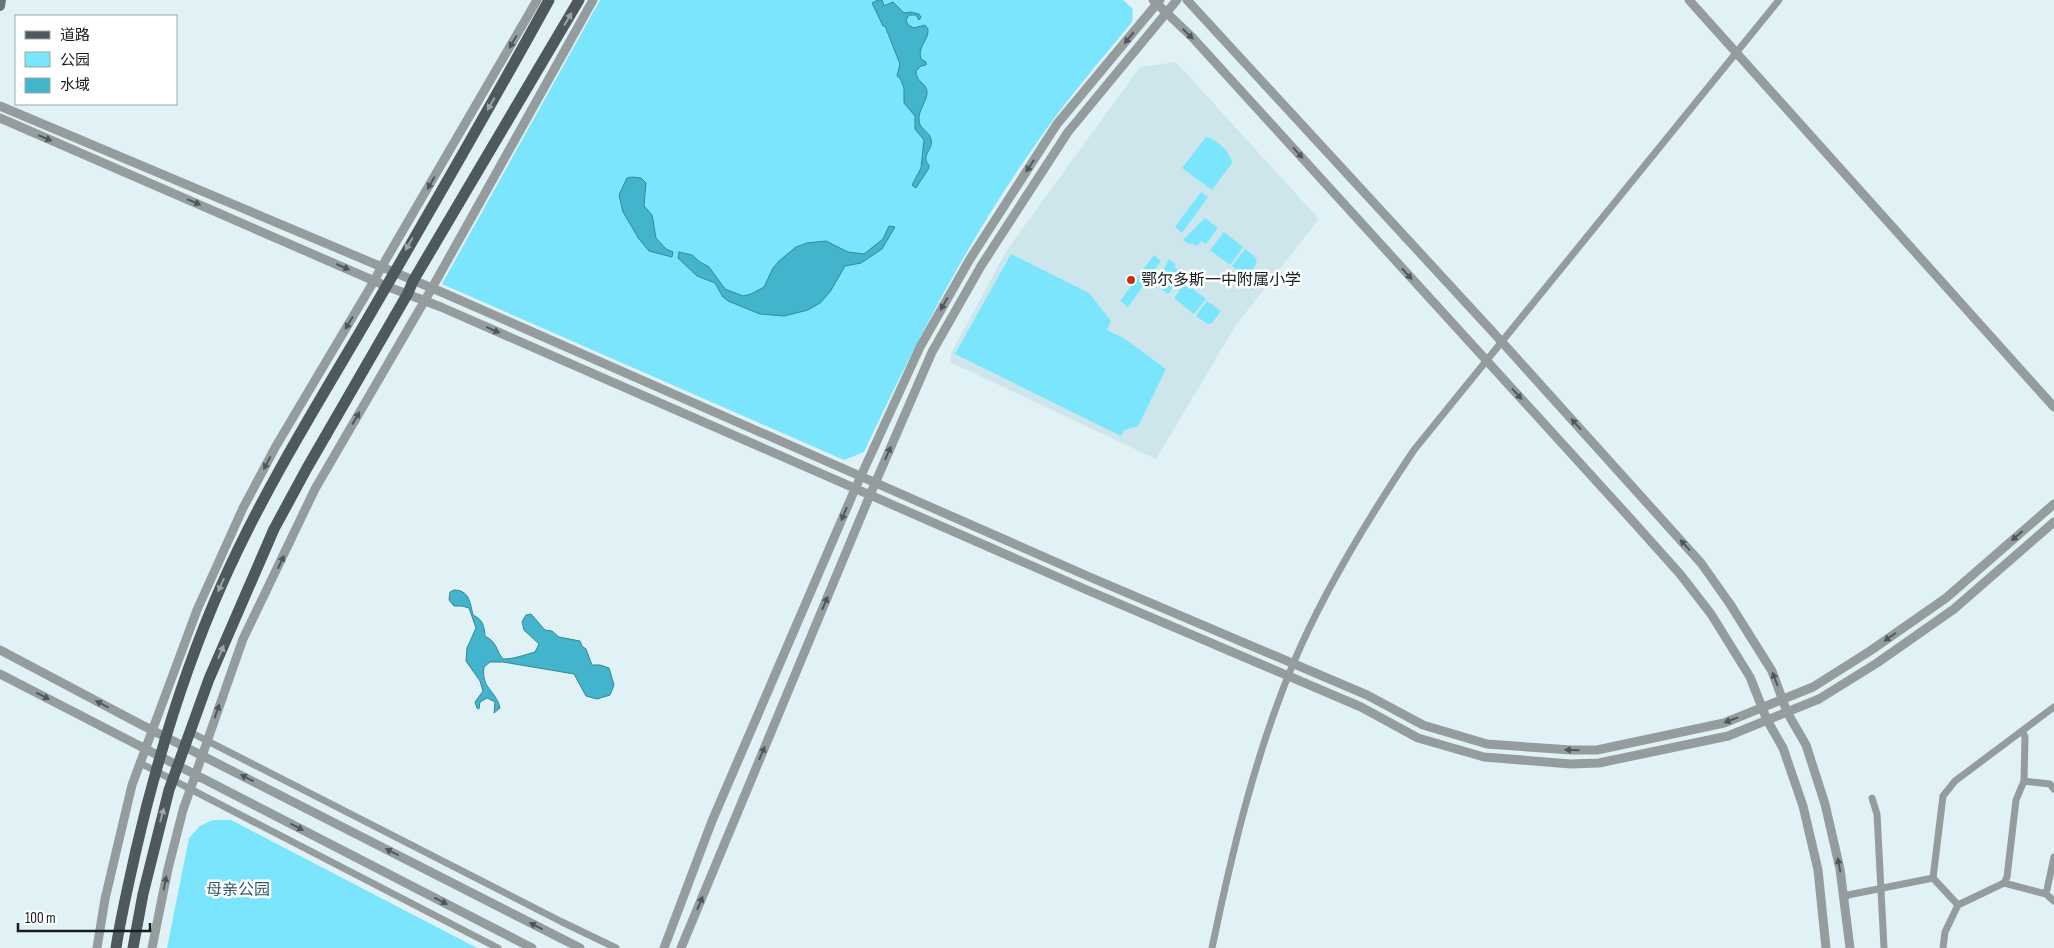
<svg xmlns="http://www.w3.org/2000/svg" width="2054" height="948" font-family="'Sofia Sans Condensed','Noto Sans SC',sans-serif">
<rect width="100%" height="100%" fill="#e1f2f6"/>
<!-- built -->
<path fill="#cce6ec" d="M1176,62l143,157 -83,106 -80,134 -206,-97 2,-11 55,-101 133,-183z"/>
<!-- green -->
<path fill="#7ae5fc" d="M600,0h523l10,9 -1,13c-31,38 -64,76 -92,116 -71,100 -124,203 -176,314l-20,8 -402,-176z
M1206,137c10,2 25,15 26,26l-20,27 -30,-22z
M1201,192l7,5 -26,36 -7,-6z
M1205,218l13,10 -12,16 -5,-3 -4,5 -5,-3 -2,2 -7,-5z
M1224,232l19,15 -13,18 -20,-15z
M1245,249c17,12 13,13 2,28l-15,-11z
M1011,254l78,39 22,28 -4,9 18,9 41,30 -28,57 -14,4 -3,6 -166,-82z
M1154,255l7,6 -33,46 -8,-6z
M1169,259l7,5 -2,3 5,4 -3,5 4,3 -12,15 -12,-10z
M1185,283l21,16 -12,15 -20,-16z
M1207,301l14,10 -10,13h-3l-12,-8z
M213,820h18l246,128h-310l22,-110 11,-12z"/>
<!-- water -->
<path fill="#42b4cb" stroke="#358797" d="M878,0h4l2,6 9,-4 11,11 7,-1 8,2 2,3 -2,3 -3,-5h-7l-3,5 2,5 6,3 11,-3 3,4c1,12 -11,17 -7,30l5,3v3l-5,1 -5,5c0,11 10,12 11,20 1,9 -9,19 -8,29 0,9 10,11 12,19 2,8 -4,12 -5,18 -1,5 3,6 3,11l-13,20 -4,-3 9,-17 3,-28 -9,-11v-13l-11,-13v-15l-4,-10 -3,-2 3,-12 -15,-38h-2l-11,-23z
M632,177l9,1 5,5 -2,23 8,9 4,23 10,11 7,3 -1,5 -23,-6 -10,-12 -16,-27 -4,-17 8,-17z
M889,226l6,1 -13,22 -21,14 -16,3 -15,26 -10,11 -12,7 -24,6 -24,-2 -32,-13 -5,-4 -8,-14 -18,-7 -19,-18 1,-6 13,3 8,7 9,5 16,22 18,7 8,-2 13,-7 9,-19 6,-7 17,-14 11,-4 19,-2 22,11 16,2 19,-15z
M454,590c15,0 16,12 19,25 10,5 11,10 12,21 13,7 10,13 18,23 11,0 21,-4 32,-7l4,-8 -15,-14 -2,-8 4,-7 5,-1 14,16 7,1 7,6 21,4 2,5 4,3 6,16h8l9,3 5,17 -4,10 -13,4 -11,-3 -12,-22 -71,-12h-13l-6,5c-3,22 12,23 16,41l-6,5 1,-11 -8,-4 -7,4 -1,7 -2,-1 -2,-6 8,-11 -3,-10 -14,-20 1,-13 9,-20 -7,-20 -7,-2h-8l-5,-6 1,-8z"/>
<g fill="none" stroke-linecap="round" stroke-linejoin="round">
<!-- minor -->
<path stroke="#959c9e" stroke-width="7" d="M190,732l372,190 54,26
M140,763l358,185
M2024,781l26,3 4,5
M1872,798l5,16 7,134
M2004,883l42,11 8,7
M2046,894l8,-37
M1844,899l4,-4 85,-17
M1958,905l-25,-27 10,-82 12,-15 99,-74
M1212,948c20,-96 43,-193 81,-284 31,-74 76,-147 121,-214l365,-450
M1943,948l2,-16 13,-27 46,-22 3,-6 9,-77 8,-19 1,-44 -2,-5"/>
<!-- tertiary -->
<path stroke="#959c9e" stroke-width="9" d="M1153,0l39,37 437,480 51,57 31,40 39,63 17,43 16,28 20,58 15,64 8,78
M1187,0l315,342 199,221 29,41 42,67 15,41 19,33 19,59 15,65 10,79
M1689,0l365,407
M0,106l446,188 646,284 275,117 56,30 64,19 84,6h26l127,-27 89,-36 57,-36 76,-53 108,-94
M0,118l386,168 55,21 646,283 274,117 57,31 66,19 87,7 28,-1 129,-27 91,-37 58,-36 77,-54 100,-87
M0,650l138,73 442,225
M0,674l532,274
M97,948l8,-49 27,-114 65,-175 46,-102 33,-62 98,-165 7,-13 156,-268
M152,948l16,-79 15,-59 60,-171 72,-150 117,-201 161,-288
M664,948l48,-127 143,-332 65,-142 50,-88 87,-135 103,-124
M681,948l189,-453 62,-143 49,-86 87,-134 109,-132"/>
<!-- secondary -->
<path stroke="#6b7577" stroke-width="10" d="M0,6l1,-6"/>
<!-- primary -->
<path stroke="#4d595c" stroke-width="11" d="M116,948c5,-33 13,-66 20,-98 21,-91 48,-180 86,-266 39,-88 90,-171 139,-254 64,-110 127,-219 188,-330
M133,948l10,-54 26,-104 40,-111 65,-150 33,-61 101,-175 5,-12 166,-281"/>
</g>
<!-- one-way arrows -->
<defs><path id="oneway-solid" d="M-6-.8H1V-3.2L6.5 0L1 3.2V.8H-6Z" transform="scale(1.25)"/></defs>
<g fill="#9da4a5">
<use href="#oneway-solid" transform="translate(568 19) rotate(-59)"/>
<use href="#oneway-solid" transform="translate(491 104) rotate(120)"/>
<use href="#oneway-solid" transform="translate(409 244) rotate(120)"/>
<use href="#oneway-solid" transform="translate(221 585) rotate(114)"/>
<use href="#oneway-solid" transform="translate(221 652) rotate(-67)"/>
<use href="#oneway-solid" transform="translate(162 815) rotate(-75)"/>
</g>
<g fill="#505758">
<use href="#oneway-solid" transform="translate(1188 34) rotate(44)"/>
<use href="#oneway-solid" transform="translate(1129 38) rotate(130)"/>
<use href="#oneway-solid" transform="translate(513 42) rotate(120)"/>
<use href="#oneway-solid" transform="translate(45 138) rotate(23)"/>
<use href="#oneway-solid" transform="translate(1298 153) rotate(48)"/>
<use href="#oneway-solid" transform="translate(1030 166) rotate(123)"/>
<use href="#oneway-solid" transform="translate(431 183) rotate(120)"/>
<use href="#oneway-solid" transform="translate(194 202) rotate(23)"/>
<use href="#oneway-solid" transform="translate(343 267) rotate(24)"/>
<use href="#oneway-solid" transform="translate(1407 274) rotate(48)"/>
<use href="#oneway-solid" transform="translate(944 304) rotate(120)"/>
<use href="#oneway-solid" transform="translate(349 323) rotate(121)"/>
<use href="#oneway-solid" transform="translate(493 330) rotate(24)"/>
<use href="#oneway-solid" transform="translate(1517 394) rotate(48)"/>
<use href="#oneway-solid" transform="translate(356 418) rotate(-60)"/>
<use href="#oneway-solid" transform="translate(1576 424) rotate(-132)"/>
<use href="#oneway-solid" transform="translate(888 453) rotate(-66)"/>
<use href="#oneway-solid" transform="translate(267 463) rotate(118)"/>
<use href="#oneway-solid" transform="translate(844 514) rotate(113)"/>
<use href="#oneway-solid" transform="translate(2017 536) rotate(139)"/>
<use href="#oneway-solid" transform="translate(1685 545) rotate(-132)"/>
<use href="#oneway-solid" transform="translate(281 562) rotate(-65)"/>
<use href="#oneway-solid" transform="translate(825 603) rotate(-67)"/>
<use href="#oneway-solid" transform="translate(1890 637) rotate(145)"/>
<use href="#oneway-solid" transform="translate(1775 679) rotate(-111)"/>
<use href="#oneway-solid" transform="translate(43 696) rotate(27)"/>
<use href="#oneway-solid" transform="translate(102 704) rotate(-152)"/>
<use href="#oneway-solid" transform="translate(217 711) rotate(-70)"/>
<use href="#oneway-solid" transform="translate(1731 720) rotate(159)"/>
<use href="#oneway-solid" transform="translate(1572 750) rotate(-179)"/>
<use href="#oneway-solid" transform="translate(762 753) rotate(-67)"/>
<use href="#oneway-solid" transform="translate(247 778) rotate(-153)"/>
<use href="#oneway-solid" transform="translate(297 827) rotate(27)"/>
<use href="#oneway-solid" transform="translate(392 852) rotate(-153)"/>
<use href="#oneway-solid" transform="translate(1839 865) rotate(-101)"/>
<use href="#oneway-solid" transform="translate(165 883) rotate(-79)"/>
<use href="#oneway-solid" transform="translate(441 901) rotate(27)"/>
<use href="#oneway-solid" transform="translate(700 903) rotate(-67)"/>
<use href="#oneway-solid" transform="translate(536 926) rotate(-153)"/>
</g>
<!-- markers -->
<circle fill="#be3313" stroke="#fff" stroke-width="2" cx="1131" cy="280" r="5"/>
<g text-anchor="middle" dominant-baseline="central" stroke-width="5" stroke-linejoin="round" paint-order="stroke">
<!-- poi labels -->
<g font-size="16" fill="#181e1f" stroke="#fff" text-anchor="start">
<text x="1141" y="280">鄂尔多斯一中附属小学</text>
</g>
<!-- park labels -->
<g font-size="16" fill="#2e5d67" stroke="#fff">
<text x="238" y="890">母亲公园</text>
</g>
</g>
<!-- legend -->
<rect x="15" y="15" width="162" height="90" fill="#ffffff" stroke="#a3a5a5"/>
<rect x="25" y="31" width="25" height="8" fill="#4d595c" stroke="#a3a5a5"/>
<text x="60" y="40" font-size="15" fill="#181e1f">道路</text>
<rect x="25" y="52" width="25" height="15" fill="#7ae5fc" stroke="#a3a5a5"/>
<text x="60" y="65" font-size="15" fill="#181e1f">公园</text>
<rect x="25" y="78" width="25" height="15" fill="#42b4cb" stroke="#a3a5a5"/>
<text x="60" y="90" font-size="15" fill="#181e1f">水域</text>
<!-- scale -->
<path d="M18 923v8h132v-8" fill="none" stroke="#181e1f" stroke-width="2.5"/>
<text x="25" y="923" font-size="15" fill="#181e1f" stroke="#ffffff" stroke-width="4" paint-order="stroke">100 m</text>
</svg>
